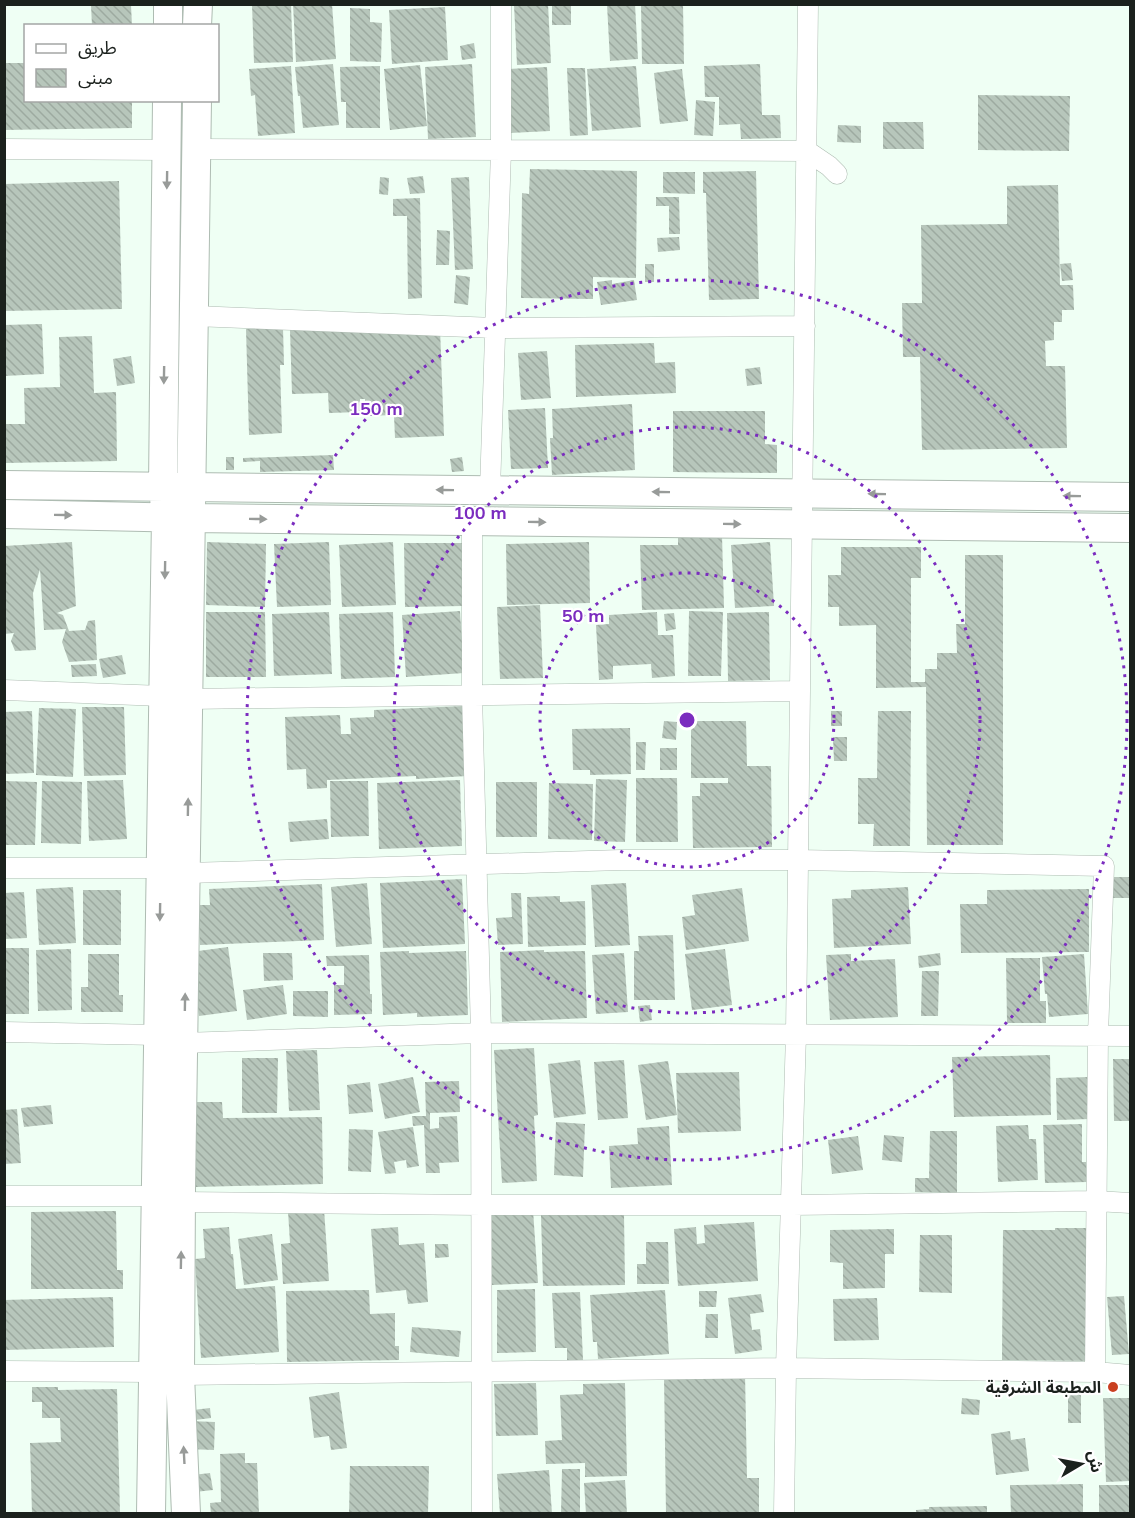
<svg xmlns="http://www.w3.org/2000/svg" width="1135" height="1518" font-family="Mulish,'Noto Sans Arabic',sans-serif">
<defs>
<pattern id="building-back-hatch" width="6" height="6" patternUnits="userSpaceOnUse" patternTransform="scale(1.5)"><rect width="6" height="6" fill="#b7c6bb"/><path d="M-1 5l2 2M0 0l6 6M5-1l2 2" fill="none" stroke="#9daaa0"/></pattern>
</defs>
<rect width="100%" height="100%" fill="#effff4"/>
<!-- building -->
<path fill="url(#building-back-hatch)" d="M252,4h39l2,58 -39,1z
M293,4h39l4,55 -40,3z
M548,4l3,59 -34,2 -3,-60z
M552,4h19v21h-19z
M607,4h28l3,55 -28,2z
M641,4h42l1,60h-42z
M91,5h40l1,21h-40z
M445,7l3,53 -56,4 -3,-54z
M350,8l20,1v13l12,1 -1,39 -31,-1z
M474,43l2,15 -14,2 -2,-14z
M4,63h22v37h106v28l-128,2z
M333,64l6,61 -36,3 -3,-32h-2l-3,-29z
M472,64l4,73 -48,2 -3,-72z
M760,64l2,51h18l1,23 -40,1 -1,-15 -21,1v-28h-14l-1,-31z
M420,65l7,61 -37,4 -6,-61z
M291,66l4,67 -37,3 -3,-41 -4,1 -2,-27z
M380,66v62h-34v-26h-5l-1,-35z
M636,66l5,61 -49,4 -5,-62z
M547,67l3,64 -40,2 -3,-64z
M567,68h18l3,67 -18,1z
M682,69l6,52 -28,3 -6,-51z
M978,95l92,1 -1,55 -91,-1z
M696,100l19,2 -2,34 -19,-1z
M883,122h40l1,27h-41z
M838,125l23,1v17l-24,-1z
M530,169l107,2 -1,107 -43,-1v22l-72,-1 1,-105 7,1z
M756,171l3,128 -50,1 -3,-107h-3v-21z
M663,172h32v22l-32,-1z
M423,176l2,17 -15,1 -3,-16z
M380,177l9,1 -1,17 -9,-1z
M469,177l4,92 -18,1 -4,-92z
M119,181l3,128 -118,2v-127z
M1058,185l2,100h13l1,25h-12v12h-8v18l-9,1 1,25h19l2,82 -145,2 -2,-93h-17l-1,-54h20l-1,-78 86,-1v-38z
M656,197h23l1,37h-11v-28h-13z
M420,198l2,100 -14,1 -1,-83h-14v-17z
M437,230l13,1 -1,34h-13z
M679,237l1,13 -22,2 -1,-14z
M1071,263l2,17 -11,1 -2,-17z
M645,264h9v18h-9z
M456,275l14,2 -2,28 -14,-2z
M612,280v4l22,-4 3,20 -36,5 -4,-23z
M42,324l2,50 -40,2v-51z
M383,327l57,1 4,108 -49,2 -1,-23 -28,1 -1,-17h-5v13l-31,1 -1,-20 -36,1 -2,-64z
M283,328l1,37h-4l2,68 -33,2 -3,-106z
M92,336l2,57 22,-1 1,69 -112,2v-39h20l-1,-36 36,-1 -1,-50z
M654,343l1,20 20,-1 1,31 -100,4 -1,-52z
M547,351l4,47 -30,2 -3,-47z
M131,356l4,27 -18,3 -4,-27z
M760,367l2,17 -15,2 -2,-17z
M632,404l3,66 -83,5 -2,-37h3l-1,-29z
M545,408l3,60 -37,1 -3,-59z
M673,411h92v33l12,1v28l-104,-1z
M333,455l1,15 -74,2v-11l-17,1v-4z
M226,457h8v13h-8z
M462,457l2,14 -12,1 -2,-13z
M722,535l2,73 -82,2 -2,-65h38v-9z
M72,542l4,64 -19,7 6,2 6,16 16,-1 3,-9 7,-1 2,40 -28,2 -7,-20 4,-13 -22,1 -4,-61 -7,24 3,57 -21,1 -4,-10 3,-8 -10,1v-88z
M207,542l59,2 -1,63 -59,-2z
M329,542l2,63 -54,2 -3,-63z
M393,542l3,63 -54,2 -3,-62z
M589,542l1,61 -83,2 -1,-61z
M770,542l4,64 -39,2 -4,-63z
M404,543h58l1,63 -58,1z
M841,547h80v31h-10v104h14v-13h12v-16h20l-1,-29h9v-69h38v290h-76l-1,-158 -50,1v-63l-37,1v-19h-11v-32h13z
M540,605l3,73 -43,1 -3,-72z
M460,611l4,62 -58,4 -4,-62z
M689,611l34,1 -2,64h-33z
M206,612h59l1,65h-60z
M329,612l3,62 -58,2 -2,-62z
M393,612l2,65 -54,2 -2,-65z
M657,612l1,23h15l2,41 -23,2 -1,-14 -38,2v13l-14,1 -3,-55 13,-1v-9z
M769,612l1,68 -42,1 -1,-68z
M674,613l2,16 -10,2 -2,-17z
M122,655l4,19 -23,4 -4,-19z
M96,664l1,12 -25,1 -1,-12z
M463,706l4,70 -51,3v-3l-89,4v8l-20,1 -1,-20 -19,1 -2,-53 55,-2 1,19h10l-1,-16 24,-1v-7z
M82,707h42l2,68 -42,1z
M39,708l37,1 -3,68 -37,-2z
M32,711l2,62 -30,1v-62z
M831,711h11v15h-11z
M878,711h33l-1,135h-37l1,-22h-16v-46h19z
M664,721l13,1 -1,18 -14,-2z
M691,721h55l1,45h24l1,81 -79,1 -1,-52h8v-13h28v-5h-37z
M630,728l1,46 -41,1v-5h-17l-1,-41z
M833,737h14v24h-13z
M636,742h10l-1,28h-9z
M660,748h17v22h-17z
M636,778h41l1,64h-42z
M596,779l31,1 -2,62 -31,-1z
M123,780l4,59 -38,2 -2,-60z
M460,780l2,66 -83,3 -2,-66z
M4,781l33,1 -2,63h-31z
M42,781l40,1 -1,62 -40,-1z
M330,781h38l1,55 -38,1z
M496,782h41v55h-41z
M549,783l44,1 -1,56 -44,-1z
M327,819l2,20 -39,3 -2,-20z
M1110,877h20v21h-19z
M462,879l3,65 -82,4 -3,-65z
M367,883l5,61 -36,3 -5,-60z
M626,883l4,62 -35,2 -4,-62z
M322,884l2,56 -124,5 -2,-40h12l-1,-16z
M73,887l3,56 -37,2 -3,-56z
M908,887l3,57 -77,4 -2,-49 19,-1v-8z
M742,888l7,53 -63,9 -4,-33 13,-2 -3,-20z
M1089,889v63l-128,1 -1,-49h27v-14z
M83,890h38v55h-38z
M24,892l3,46 -23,1v-46z
M511,893h10l2,51 -25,1 -2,-27 16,-1z
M560,896v6l25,-1 1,44 -58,2 -1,-50z
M673,935l2,65h-41v-49h5l-1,-15z
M228,947l9,64 -38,5 -8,-64z
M4,948h25v66h-25z
M71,949l1,61 -34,1 -2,-61z
M725,949l7,56 -40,5 -7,-56z
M544,950v2l41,-1 2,67 -85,4 -2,-70z
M409,951v2l57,-2 2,64 -51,2v-4l-34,2 -3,-63z
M263,953h29l1,27 -29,1z
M624,953l4,59 -32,2 -4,-59z
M940,953l1,12 -22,3 -1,-12z
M88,954h31v41h4v17h-42v-25h7z
M851,954v7l44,-2 3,58 -68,3 -4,-65z
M1084,954l4,60 -39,3 -2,-23h-2l-3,-37z
M369,955l1,39h2v20l-38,1v-30h10v-19h-17l-1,-10z
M1006,958h34v43h6v22h-39z
M922,971h17l-1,45h-17z
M283,985l4,29 -40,6 -4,-30z
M293,991h35v26l-35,-1z
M650,1005l2,15 -12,2 -2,-16z
M534,1048l4,67 -4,1 3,65 -35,2 -8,-133z
M317,1050l3,60 -31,1 -3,-60z
M1050,1055l1,60 -97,2 -2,-60z
M242,1058h36l-1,55h-35z
M1113,1059h17v62h-16z
M580,1060l6,54 -32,4 -6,-54z
M624,1060l4,58 -30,2 -4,-58z
M668,1061l9,54 -31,5 -8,-55z
M739,1072l2,59 -63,2 -2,-60z
M413,1077l7,35 -35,7 -7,-35z
M1089,1077l1,42 -33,1 -1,-42z
M459,1081l1,31 -30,1v16l9,-1v-11l18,-1 2,46 -20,1 1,10h-14l-2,-48 -11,1 -1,-10h14l-1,-34z
M370,1082l3,30 -24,2 -2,-29z
M194,1102h28l1,16 99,-1 1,67 -127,3z
M51,1105l2,19 -29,3 -3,-19z
M17,1109l4,54 -17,1v-54z
M556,1122l29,2 -2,53 -29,-2z
M1082,1124v38h4l1,20 -42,1 -2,-58z
M1028,1125l1,14h7l2,41 -40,2 -2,-56z
M669,1126l3,59 -61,3 -2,-42 29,-2 -1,-16z
M413,1127l6,39 -12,2 -1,-8 -12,2 2,11 -11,1 -7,-42z
M349,1129l24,1 -2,42 -23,-1z
M930,1131h27v62l-42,-1v-14h14z
M884,1135l20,2 -2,25 -20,-2z
M858,1136l5,34 -31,4 -4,-34z
M324,1209l5,72 -46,3 -2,-40 9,-1 -2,-32z
M533,1210l5,73 -46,2 -4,-73z
M116,1211l1,59h6v19h-92v-77z
M624,1214l1,71 -82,1 -2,-71z
M754,1222l4,59 -80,5 -4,-57 22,-2 1,17 8,-1 -1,-18z
M229,1227l2,27h2l3,35 39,-3 4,66 -78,6 -6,-99 10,-1 -2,-29z
M398,1227l1,18 25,-2 4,59 -20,2 -2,-14 -30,3 -5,-64z
M1055,1228h36v133l-89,-1 1,-130h52z
M894,1229v25h-9v34l-42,1v-26l-13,-1v-32z
M272,1234l6,46 -34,5 -6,-46z
M920,1235h32v58l-33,-1z
M646,1242h22l1,42h-32v-20h9z
M435,1244h13l1,13 -14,1z
M535,1289l1,63 -39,1v-63z
M369,1290l1,24 25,-1v33h4v14l-112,2 -1,-71z
M665,1290l4,64 -71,5 -1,-17h-4l-3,-47z
M699,1291h18l-1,16h-17z
M580,1292l3,68 -16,1v-13h-12l-3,-55z
M761,1294l3,18 -14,2 2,16 8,-1 2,21 -27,4 -7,-56z
M1124,1296l5,58 -17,1 -5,-58z
M113,1297l1,50 -110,3v-50z
M877,1298l2,42 -45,1 -1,-42z
M706,1314h12v24h-13z
M412,1327l49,4 -2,26 -49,-5z
M745,1373l2,105h12v36h-93l-2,-139z
M536,1383l2,52 -42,1 -2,-52z
M625,1383l2,93 -42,1v-14l-39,1 -1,-23 17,-1 -2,-45 23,-1v-10z
M32,1387h26v3l59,-1 3,125h-88l-2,-71 31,-1 -1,-24h-18v-16h-10z
M339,1392l8,56 -16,2 -2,-14 -15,2 -5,-41z
M1068,1394h13v29h-13z
M962,1398l18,2 -1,15 -18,-1z
M1103,1398h27v83l-24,1z
M210,1408l1,10 -16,2 -2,-10z
M189,1421l26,1 -1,28 -26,-1z
M1010,1431l1,9 14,-2 4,33 -33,4 -5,-41z
M245,1453v10h12l2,51h-48l-1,-11 11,-1 -1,-48z
M350,1466h79l-1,48h-79z
M562,1469h18v45h-19z
M549,1470l3,44h-52l-3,-40z
M210,1473l3,17 -18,2 -2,-17z
M625,1480l2,34h-41l-2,-31z
M1083,1484v30h-72l-1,-29z
M1099,1485h31v29h-31z
M987,1506v8h-71v-4l13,-1v-2z"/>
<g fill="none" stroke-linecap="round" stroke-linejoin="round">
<!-- street casing -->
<g stroke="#aebcb2" stroke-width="21">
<path id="street" d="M4,149l163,1
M197,149l610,2 22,15 8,8
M194,316l301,12 310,-2
M490,490l11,-340v-146
M472,521v174l9,338 1,481
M4,690l159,6
M189,699l611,-8
M4,868h157
M187,873l434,-13h177l306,6 -6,169 -3,337
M4,1032l154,3
M183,1043l298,-10 649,3
M4,1196h152
M182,1202l300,3h310l304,-4 34,2
M4,1371l149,1
M180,1375l606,-7 309,4 35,3
M784,1514l2,-146 10,-334 12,-1030"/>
</g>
<!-- secondary casing -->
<g stroke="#aebcb2" stroke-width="30">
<path id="secondary" d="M168,26v-22
M197,26l1,-22
M4,485l1126,12
M4,514l187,4 939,10
M151,1514l15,-997 -3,-30 4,-387
M186,1514l-6,-139 1,-185 16,-1090"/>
</g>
<!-- street -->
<use href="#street" stroke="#fff" stroke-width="20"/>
<!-- secondary -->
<use href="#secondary" stroke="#fff" stroke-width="28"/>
</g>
<!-- one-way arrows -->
<defs><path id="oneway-solid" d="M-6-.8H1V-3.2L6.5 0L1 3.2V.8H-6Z" transform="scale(1.5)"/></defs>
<g fill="#989b99">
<use href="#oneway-solid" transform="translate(167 180) rotate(91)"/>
<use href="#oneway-solid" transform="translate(164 375) rotate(91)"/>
<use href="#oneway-solid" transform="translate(445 490) rotate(-179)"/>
<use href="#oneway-solid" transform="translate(661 492) rotate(-179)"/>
<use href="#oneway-solid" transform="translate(877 494) rotate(-179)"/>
<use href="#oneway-solid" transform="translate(1072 496) rotate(-179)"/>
<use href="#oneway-solid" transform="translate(63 515) rotate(1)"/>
<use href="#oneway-solid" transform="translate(258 519) rotate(1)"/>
<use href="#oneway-solid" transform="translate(537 522) rotate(1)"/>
<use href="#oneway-solid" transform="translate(732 524) rotate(1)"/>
<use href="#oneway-solid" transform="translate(165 570) rotate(91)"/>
<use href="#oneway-solid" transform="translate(188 807) rotate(-89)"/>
<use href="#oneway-solid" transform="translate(160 912) rotate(91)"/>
<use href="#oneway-solid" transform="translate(185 1002) rotate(-89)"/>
<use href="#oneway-solid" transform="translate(181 1260) rotate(-89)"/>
<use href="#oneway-solid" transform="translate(184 1455) rotate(-93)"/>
</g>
<!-- distance rings -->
<g fill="none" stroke="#7b2cbf" stroke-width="3" stroke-dasharray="3 6">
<circle cx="687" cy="720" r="147"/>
<circle cx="687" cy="720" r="293"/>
<circle cx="687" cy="720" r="440"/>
</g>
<!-- markers -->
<circle fill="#c93f20" stroke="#fff" stroke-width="2" cx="1113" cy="1387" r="6"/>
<g text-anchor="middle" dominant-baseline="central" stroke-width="4.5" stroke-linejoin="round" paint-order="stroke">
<!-- poi labels -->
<g font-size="16" font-weight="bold" fill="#1b211d" stroke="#fff" text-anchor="end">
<text x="1101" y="1387">المطبعة الشرقية</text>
</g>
</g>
<circle cx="687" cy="720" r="9" fill="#7b2cbf" stroke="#fff" stroke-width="3"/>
<g font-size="18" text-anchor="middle" font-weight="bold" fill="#7b2cbf" stroke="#fff" stroke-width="4.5" stroke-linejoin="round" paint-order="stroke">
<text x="376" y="415">150 m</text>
<text x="480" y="519">100 m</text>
<text x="583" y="622">50 m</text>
</g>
<!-- border -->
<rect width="1135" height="1518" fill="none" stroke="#1b211d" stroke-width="12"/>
<!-- legend -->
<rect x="24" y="24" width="195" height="78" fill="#ffffff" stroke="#a4a6a5" stroke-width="1.5"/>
<rect x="36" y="44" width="30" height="9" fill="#ffffff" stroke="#a4a6a5" stroke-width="1.5"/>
<text x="78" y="54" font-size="18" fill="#1b211d">طريق</text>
<rect x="36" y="69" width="30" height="18" fill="url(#building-back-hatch)" stroke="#a4a6a5" stroke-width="1.5"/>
<text x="78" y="84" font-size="18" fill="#1b211d">مبنى</text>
<!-- north arrow -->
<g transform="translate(1081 1464) rotate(80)" stroke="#ffffff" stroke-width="4.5" paint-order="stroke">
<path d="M0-4.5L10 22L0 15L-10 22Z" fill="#1b211d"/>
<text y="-9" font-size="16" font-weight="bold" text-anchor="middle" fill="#1b211d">ش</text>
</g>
</svg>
